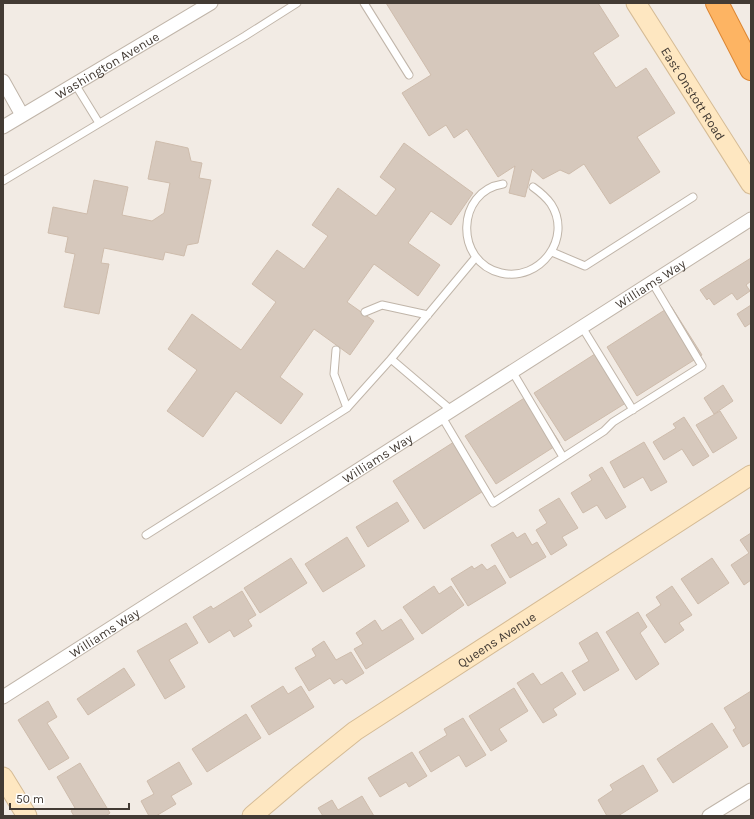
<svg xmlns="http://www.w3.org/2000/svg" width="754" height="819" font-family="Karla,sans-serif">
<rect width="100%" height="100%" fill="#f2ebe4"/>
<!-- building -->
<path fill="#d6c8bc" stroke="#cebcac" d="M386,3h212l21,33 -26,17 23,35 30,-20 29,45 -38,24 23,35 -50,32 -26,-40 -15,10 -9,-4 -17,9 -11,-10 -7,28 -16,-4 6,-27 -17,11 -31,-48 -13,9 -8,-13 -17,11 -27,-43 29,-18z
M156,141l32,7 3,13 11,2 -3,15 12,2 -13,63 -11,2 -3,11 -19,-4 -2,8 -59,-12 -3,15 8,1 -10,50 -35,-7 11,-53 -10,-2 3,-15 -20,-4 5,-26 34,7 7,-34 34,7 -6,28 30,6 12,-8 6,-30 -22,-4z
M404,143l69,50 -22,32 -20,-14 -23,32 32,22 -22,31 -44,-32 -27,38 27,19 -24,34 -36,-26 -34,48 23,17 -22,30 -45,-33 -33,46 -36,-26 30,-41 -29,-21 24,-35 49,36 35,-48 -24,-18 25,-34 27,19 24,-33 -16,-11 26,-37 38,28 20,-27 -16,-12z
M751,258v23l-5,4 4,6 -13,9 -5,-7 -18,12 -5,-7 -2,2 -7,-10z
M751,305v18l-6,4 -8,-13z
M671,306l31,49 -65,41 -30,-49z
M598,352l31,49 -64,40 -31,-48z
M723,385l10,16 -19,13 -10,-16z
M529,395l31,48 -64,41 -31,-48z
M720,411l17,27 -24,15 -17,-28z
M684,417l25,39 -16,10 -11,-17 -18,11 -11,-18 23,-14 -3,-4z
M457,440l31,48 -64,41 -31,-48z
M644,442l23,40 -16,9 -8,-14 -19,11 -14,-26z
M602,467l24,40 -20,12 -9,-14 -14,8 -12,-20 21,-13 -3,-5z
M559,498l19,30 -16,9 5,8 -16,10 -15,-25 11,-7 -8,-13z
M397,502l12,19 -41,26 -12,-20z
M513,532l4,6 8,-5 7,12 5,-3 9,15 -36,21 -19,-33z
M751,533v47l-7,5 -13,-20 18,-12 -9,-13z
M347,537l18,29 -42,26 -18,-28z
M291,558l16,25 -47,30 -16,-25z
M712,558l17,25 -31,21 -17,-25z
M482,564l5,6 8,-5 11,18 -38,23 -17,-27 21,-13 2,3z
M434,586l5,8 12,-8 13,19 -42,29 -19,-27z
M672,586l20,29 -13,8 5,7 -19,13 -19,-28 15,-10 -5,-8z
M242,591l14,24 -8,5 4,6 -18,11 -4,-7 -21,13 -16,-26 18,-11 2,3z
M638,612l9,15 -7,6 19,31 -23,16 -30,-48z
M401,619l13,20 -48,30 -12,-20 9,-5 -7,-11 19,-13 7,11z
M186,623l12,20 -29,17 16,27 -20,12 -28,-48z
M597,632l22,38 -35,21 -12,-20 17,-10 -10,-18z
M324,641l12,19 15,-8 13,21 -18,11 -4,-5 -8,5 -4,-6 -21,13 -14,-23 21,-12 -4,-7z
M124,668l11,17 -47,30 -11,-16z
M562,672l14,22 -23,15 4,6 -14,8 -26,-40 16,-10 8,12z
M283,686l5,8 13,-8 13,21 -45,28 -18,-29z
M514,688l14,23 -29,18 8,12 -16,10 -22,-35z
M751,691v51l-8,5 -10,-17 3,-2 -12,-20z
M48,701l9,16 -10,6 22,35 -20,12 -31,-50z
M246,714l15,24 -54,34 -15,-23z
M463,718l23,37 -20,12 -7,-12 -28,17 -12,-20 28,-17 -3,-6z
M712,723l16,24 -55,36 -16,-24z
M412,752l15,24 -18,11 -3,-5 -26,15 -12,-19z
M179,762l13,22 -21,12 5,8 -20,12h-7l-8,-15 13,-7 -7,-13z
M80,763l30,50 -4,3h-32l-3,-5 4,-3 -18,-31z
M643,765l15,26 -40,25h-11l-9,-16 15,-10 -3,-5z
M362,796l12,20h-51l-5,-8 14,-8 6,10z"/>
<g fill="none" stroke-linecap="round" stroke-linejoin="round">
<!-- lane casing -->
<g stroke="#c0b5a9" stroke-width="9">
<path id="lane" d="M364,3l45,72
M75,84l24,39
M3,181l242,-145 52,-33
M503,184c-47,7 -49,78 -2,89 39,9 72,-35 50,-69 -5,-7 -11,-12 -18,-17
M552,252l33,14 108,-69
M365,312l17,-7 46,10
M582,327l51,83
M336,350l-2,24 13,34
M391,359l85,-102
M512,371l51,86
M442,417l51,86 111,-72 9,-9 89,-56 -50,-84
M146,535l201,-127 44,-49 60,51"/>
</g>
<!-- street casing -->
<g stroke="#c0b5a9" stroke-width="15">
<g id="street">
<path d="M3,81l19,34"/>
<path id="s1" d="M3,127l208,-124"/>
<path id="s2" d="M3,697l748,-478"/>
<path d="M709,816l42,-26"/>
</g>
</g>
<!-- secondary casing -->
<g stroke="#d5bb95" stroke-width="21">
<g id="secondary">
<path id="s3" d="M636,3l115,181"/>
<path d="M3,777l24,39"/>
<path id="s4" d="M252,816l47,-40 56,-45 396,-256"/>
</g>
</g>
<!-- highway casing -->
<g stroke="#dc8633" stroke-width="24">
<path id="highway" d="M717,3l34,66"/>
</g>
<!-- lane -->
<use href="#lane" stroke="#fff" stroke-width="7"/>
<!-- street -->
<use href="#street" stroke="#fff" stroke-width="13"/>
<!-- secondary -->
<use href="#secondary" stroke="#fee7c1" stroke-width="19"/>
<!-- highway -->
<use href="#highway" stroke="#fdb463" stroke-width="22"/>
</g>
<g text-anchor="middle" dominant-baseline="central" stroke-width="3" stroke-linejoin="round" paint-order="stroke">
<!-- street labels -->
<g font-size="13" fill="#433b34" stroke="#fff">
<text stroke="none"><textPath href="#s1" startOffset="121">Washington Avenue</textPath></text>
<text stroke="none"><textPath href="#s3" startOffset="107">East Onstott Road</textPath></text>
<text stroke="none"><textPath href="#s2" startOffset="768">Williams Way</textPath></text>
<text stroke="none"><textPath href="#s2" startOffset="444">Williams Way</textPath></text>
<text stroke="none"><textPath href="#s2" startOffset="120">Williams Way</textPath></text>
<text stroke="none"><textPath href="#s4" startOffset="302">Queens Avenue</textPath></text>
</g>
</g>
<!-- border -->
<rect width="754" height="819" fill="none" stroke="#433b34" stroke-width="8"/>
<!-- scale -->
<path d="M10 803v6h119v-6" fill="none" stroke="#433b34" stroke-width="2"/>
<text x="16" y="803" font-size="12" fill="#433b34" stroke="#ffffff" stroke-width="3" paint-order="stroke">50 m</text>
</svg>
